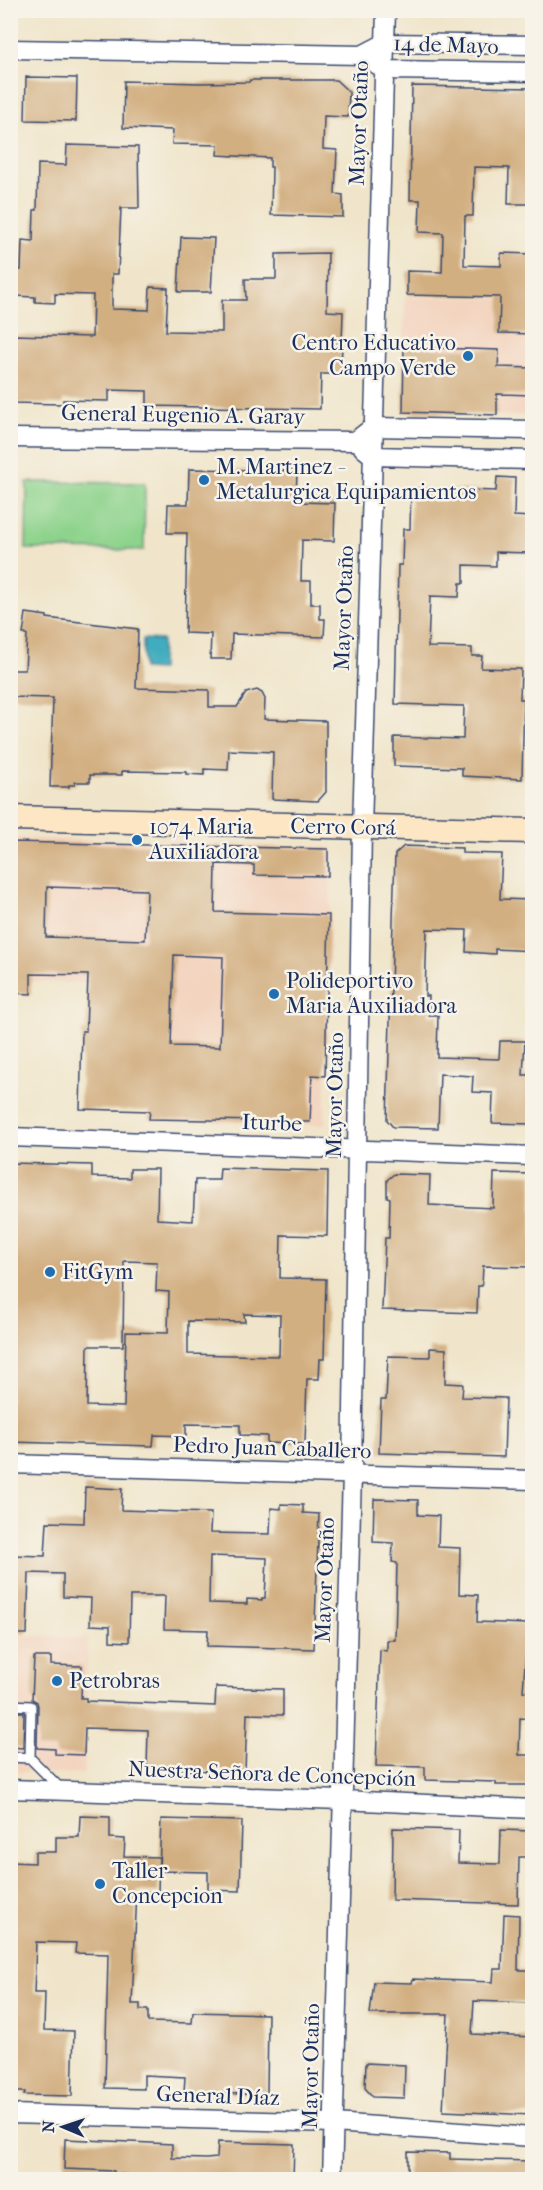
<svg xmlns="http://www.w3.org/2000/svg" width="543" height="2190" font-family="'IM FELL French Canon',serif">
<rect width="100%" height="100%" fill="#f7f3e8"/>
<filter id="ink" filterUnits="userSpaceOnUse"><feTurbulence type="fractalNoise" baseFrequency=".0167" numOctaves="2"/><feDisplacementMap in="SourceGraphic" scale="12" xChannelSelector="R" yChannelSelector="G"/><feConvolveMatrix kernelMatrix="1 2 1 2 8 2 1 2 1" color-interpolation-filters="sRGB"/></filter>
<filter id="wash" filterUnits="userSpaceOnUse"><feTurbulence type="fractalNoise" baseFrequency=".008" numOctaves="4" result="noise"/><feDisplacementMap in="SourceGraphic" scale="24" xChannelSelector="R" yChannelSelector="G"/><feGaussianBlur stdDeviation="1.35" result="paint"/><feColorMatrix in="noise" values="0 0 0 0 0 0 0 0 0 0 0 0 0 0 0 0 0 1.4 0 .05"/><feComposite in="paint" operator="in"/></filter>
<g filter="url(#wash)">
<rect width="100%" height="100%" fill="#f0e5ca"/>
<!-- built -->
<path fill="#f3d4bf" d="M501,252l31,1v163l-130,-3 3,-116 95,2z
M11,838l321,9 -7,278 -177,-5 3,-135 -140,-4z
M11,1635l77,3 -4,136 -73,-2z"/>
<!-- green -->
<path fill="#8dd38c" stroke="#548175" stroke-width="1.5" d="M27,482l118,1 -1,67 -118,-1z"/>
<!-- water -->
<path fill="#3facbd" stroke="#2d6e8e" stroke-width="1.5" d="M143,639l19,1 -1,30 -18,-1z"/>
<g id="blocks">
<!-- building -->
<path fill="#d2af81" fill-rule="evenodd" d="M26,77l51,1 -1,43 -51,-1z
M250,80h86l13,12 -1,25 -24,-1 -1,33 14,1 -2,44 8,1v22l-72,-2 1,-48h-2v-9l-53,-3 1,-10 -46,-1 1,-14 -50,-2 1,-47 76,2 49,-1z
M412,86l120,2v116h-24l1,-36 -35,-1 -1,49h-8l-1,49 37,1v-13l31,1 -1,46h1v34l-33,-1 1,-36 -93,-2v-24l35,1 1,-39 -24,-1 1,-32h-10z
M67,145l71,2 1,61h-18l-3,66h-6v35l37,1 1,-23 18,1 -2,43 56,1v-32h24l-1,-21h31v-25l52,-1 -1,58 16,1 -2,62h-20l-1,35 -173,-3v-15l-38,-1v11l-46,-1v4l-53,-1 3,-68 79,2 1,-42 -38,-1v9l-20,-1v-5l-20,-1 1,-26h5l1,-30 11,1 1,-31h3l1,-46 28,1z
M181,237l33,1 -3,54h-33z
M404,347l95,3 -1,17 34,1v27l-35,-1v21l-94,-3z
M189,469l108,2 -1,31 39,1 -1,38 -32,-1 -1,41h10v23h9v15h5l-1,18 -92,-3 -1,25h-21l1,-25 -26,-1 2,-100h-20l1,-29h20z
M497,477l18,1 -1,38 18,1v36l-36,-1v14l-32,-1v18h-4l-1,14 -29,-1 -2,51 44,1v8h10l-1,12 40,1 -1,30h4l-2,80 -60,-3v-8l-68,-2v-29l69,2 1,-33 -69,-2 3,-139h4l1,-36h7l1,-41 85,3z
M26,613l21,3v2l91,11 -2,59 73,2v17h28l9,-14 11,-3 5,3 3,6 -1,20 62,2v71l-8,9 -46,-2 1,-47 -44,-2 -1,20 -24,-1v6l-18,-1v-2l-64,-1v4h-32v7h-15v3h-6v2h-19l3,-89 -43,-1v-27h15l2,-36h-4z
M10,842l318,7v27l-74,-1v-10l-38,-1 -1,48 114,3 -4,161 -13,-1 -2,47 -161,-3 1,-8 -70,-2 2,-78h4l2,-56 -57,-1v20l-21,-1zM47,887l100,3 -2,50 -99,-3zM174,955l49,2 -3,90 -49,-1z
M404,846l58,2v5l40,1 -2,45 32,1v51l-37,-2v5l-29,-2 1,-22 -40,-1 -2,67h4v19h9l-1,42 62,2 1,-18h25l-2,34h9v49l-40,-1 1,-30 -21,-1 1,-16 -33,-2 -2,54 -45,-1 -6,-7 8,-266z
M10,1163l82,2v12l38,1v-9h28l-1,50 36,2 2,-41h24l1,-12 108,3 -1,65 -46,-1 -1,43 46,1 -2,80h-4l-1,20h-12l-2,65 -38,-1v-7l-27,-1v-10l-54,-1v12l-32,-1 -1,11 -143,-4zM124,1261l33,1 -1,29 13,1 -1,41 -42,-1 -2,75 -37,-1 1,-60h35zM244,1314l36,1 -1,41 -91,-2v-33l57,1z
M494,1173l38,1v93l-49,-1 -1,20h-4l-1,27 -95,-3 3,-72h4l1,-40 -3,-1v-17l7,-6 36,1 -1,30 64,3z
M430,1348l16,1 -1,34 18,1 -1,13 44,1 -2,59 -125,-4 2,-53h5l2,-44 42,1z
M85,1487l37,2 -1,21 90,3 -1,20 60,1 1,-26 10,1v-5l22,1v8l16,1 -5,135 -107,-3 1,-16 -44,-1 1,-33h-35l-1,46 -19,-1v-15l-20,-1 1,-27 -28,-1v-23l-34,-1 -2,61h-17v-79l35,1 2,-34 37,1zM210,1556l57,2 -2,40h-3v2l-15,-1v5l-38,-1z
M374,1499l44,1v15l21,1 -1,31 22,1 -1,46 19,1 -1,27 51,2 -5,67 9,1v27l-12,-1 -1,37h13v30h-36v-3l-71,-2v-13l-49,-1 4,-116 7,1v-11h8l2,-77 -5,-1 1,-19 -20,-1z
M34,1657h17v8l31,1 -1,32h5v3l129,5 1,-19 67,2v26l-36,-1 -2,58 -98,-3 1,-39 -63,-2 -1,27 -29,-1v-5l-18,-1 1,-42 -1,-4 -5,-3z
M10,1712h14l-1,36 -13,-1z
M80,1816l30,1v21l15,1 -1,17 35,1 -1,35 -21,-1 -5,113h8v6h8v12l44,1 1,-11 75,2 -1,81 -83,-3 1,-15 -41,-2v14l-39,-1 3,-134 -33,-1 1,-10 -40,-1 -2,51h11l-1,37 30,1 -2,65 -48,-1 1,-3h-15v-230l25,1v-11h21v-15h23z
M161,1819l81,2 -2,70 -32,-1v-18l-49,-1z
M393,1828l66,2 -1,33 42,1 1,-34 31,1v26h-13l-1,47 -126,-4z
M504,1914l15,1 -1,55h14v33l-58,-2 -2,33 60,3v78l-89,-4 5,-97h-78l4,-32 38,1 1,-4 80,3 1,-13h8z
M366,2063l39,2 -1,33 -31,-1 -8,-9z
M65,2139l107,5v14l34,1 11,-1 1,-16 76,2 -1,36h-137v-4l-42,-2v-3l-50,-2z
M408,2152l42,1v6l82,2v19h-124z"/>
</g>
</g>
<g filter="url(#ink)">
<use href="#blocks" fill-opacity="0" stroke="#3b4a6e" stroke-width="1.5"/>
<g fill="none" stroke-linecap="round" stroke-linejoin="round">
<!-- lane casing -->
<g stroke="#3b4a6e" stroke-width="12">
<path id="lane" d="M10,1705l21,1 -1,52
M10,1757l20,1 31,31"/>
</g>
<!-- street casing -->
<g stroke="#3b4a6e" stroke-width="21">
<path id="street" d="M10,49l352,6 23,-12 147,2
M376,64l9,6 147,2
M10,438l345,3 18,-14 159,3
M363,448l10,8 159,4
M10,1137l522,19
M10,1464l522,16
M10,1789l332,11 190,9
M10,2114l324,9 198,14
M332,2180l20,-706 10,-646 24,-818"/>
</g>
<!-- secondary casing -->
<g stroke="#3b4a6e" stroke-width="27">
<path id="secondary" d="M10,818l522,13"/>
</g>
<!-- lane -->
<use href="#lane" stroke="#fff" stroke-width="9"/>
<!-- street -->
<use href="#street" stroke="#fff" stroke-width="18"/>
<!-- secondary -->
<use href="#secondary" stroke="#fce6c4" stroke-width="24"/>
</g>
</g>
<!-- markers -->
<g fill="#1f6fb2" stroke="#f7f3e8" stroke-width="2">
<circle cx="468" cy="356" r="6"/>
<circle cx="204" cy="480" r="6"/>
<circle cx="137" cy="840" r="6"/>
<circle cx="274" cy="994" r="6"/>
<circle cx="50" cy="1272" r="6"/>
<circle cx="57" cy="1681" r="6"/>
<circle cx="100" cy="1884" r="6"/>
</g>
<g text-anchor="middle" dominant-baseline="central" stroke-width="5" stroke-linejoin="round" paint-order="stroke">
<!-- street labels -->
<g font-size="22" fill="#1b2f5e" stroke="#f7f3e8">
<text transform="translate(446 45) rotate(2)">14 de Mayo</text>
<text transform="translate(359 123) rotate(-88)">Mayor Otaño</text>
<text transform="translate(183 415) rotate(1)">General Eugenio A. Garay</text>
<text transform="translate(344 608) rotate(-88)">Mayor Otaño</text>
<text transform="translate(343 827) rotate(1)">Cerro Corá</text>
<text transform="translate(335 1095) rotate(-89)">Mayor Otaño</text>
<text transform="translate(272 1123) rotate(2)">Iturbe</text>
<text transform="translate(272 1448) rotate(2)">Pedro Juan Caballero</text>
<text transform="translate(325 1580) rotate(-88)">Mayor Otaño</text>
<text transform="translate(272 1774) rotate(2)">Nuestra Señora de Concepción</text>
<text transform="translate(311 2066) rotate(-89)">Mayor Otaño</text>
<text transform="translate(218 2096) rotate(2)">General Díaz</text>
</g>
<!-- poi labels -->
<g font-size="22" fill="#1b2f5e" stroke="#f7f3e8" text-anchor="start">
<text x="456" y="343" text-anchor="end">Centro Educativo<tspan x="456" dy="25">Campo Verde</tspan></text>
<text x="216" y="467">M. Martinez -<tspan x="216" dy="25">Metalurgica Equipamientos</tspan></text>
<text x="149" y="827">1074 Maria<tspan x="149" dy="25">Auxiliadora</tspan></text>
<text x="286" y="981">Polideportivo<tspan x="286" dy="25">Maria Auxiliadora</tspan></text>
<text x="62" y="1272">FitGym</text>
<text x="69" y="1681">Petrobras</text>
<text x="112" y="1871">Taller<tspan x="112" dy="25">Concepcion</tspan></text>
</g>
</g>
<!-- margin -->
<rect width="543" height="2190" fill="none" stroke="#f7f3e8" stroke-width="36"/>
<!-- north arrow -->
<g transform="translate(63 2127) rotate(272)" stroke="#f7f3e8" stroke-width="4.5" paint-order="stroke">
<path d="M0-4.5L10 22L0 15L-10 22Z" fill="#1b2f5e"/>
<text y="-9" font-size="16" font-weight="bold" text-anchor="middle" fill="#1b2f5e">N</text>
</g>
</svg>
